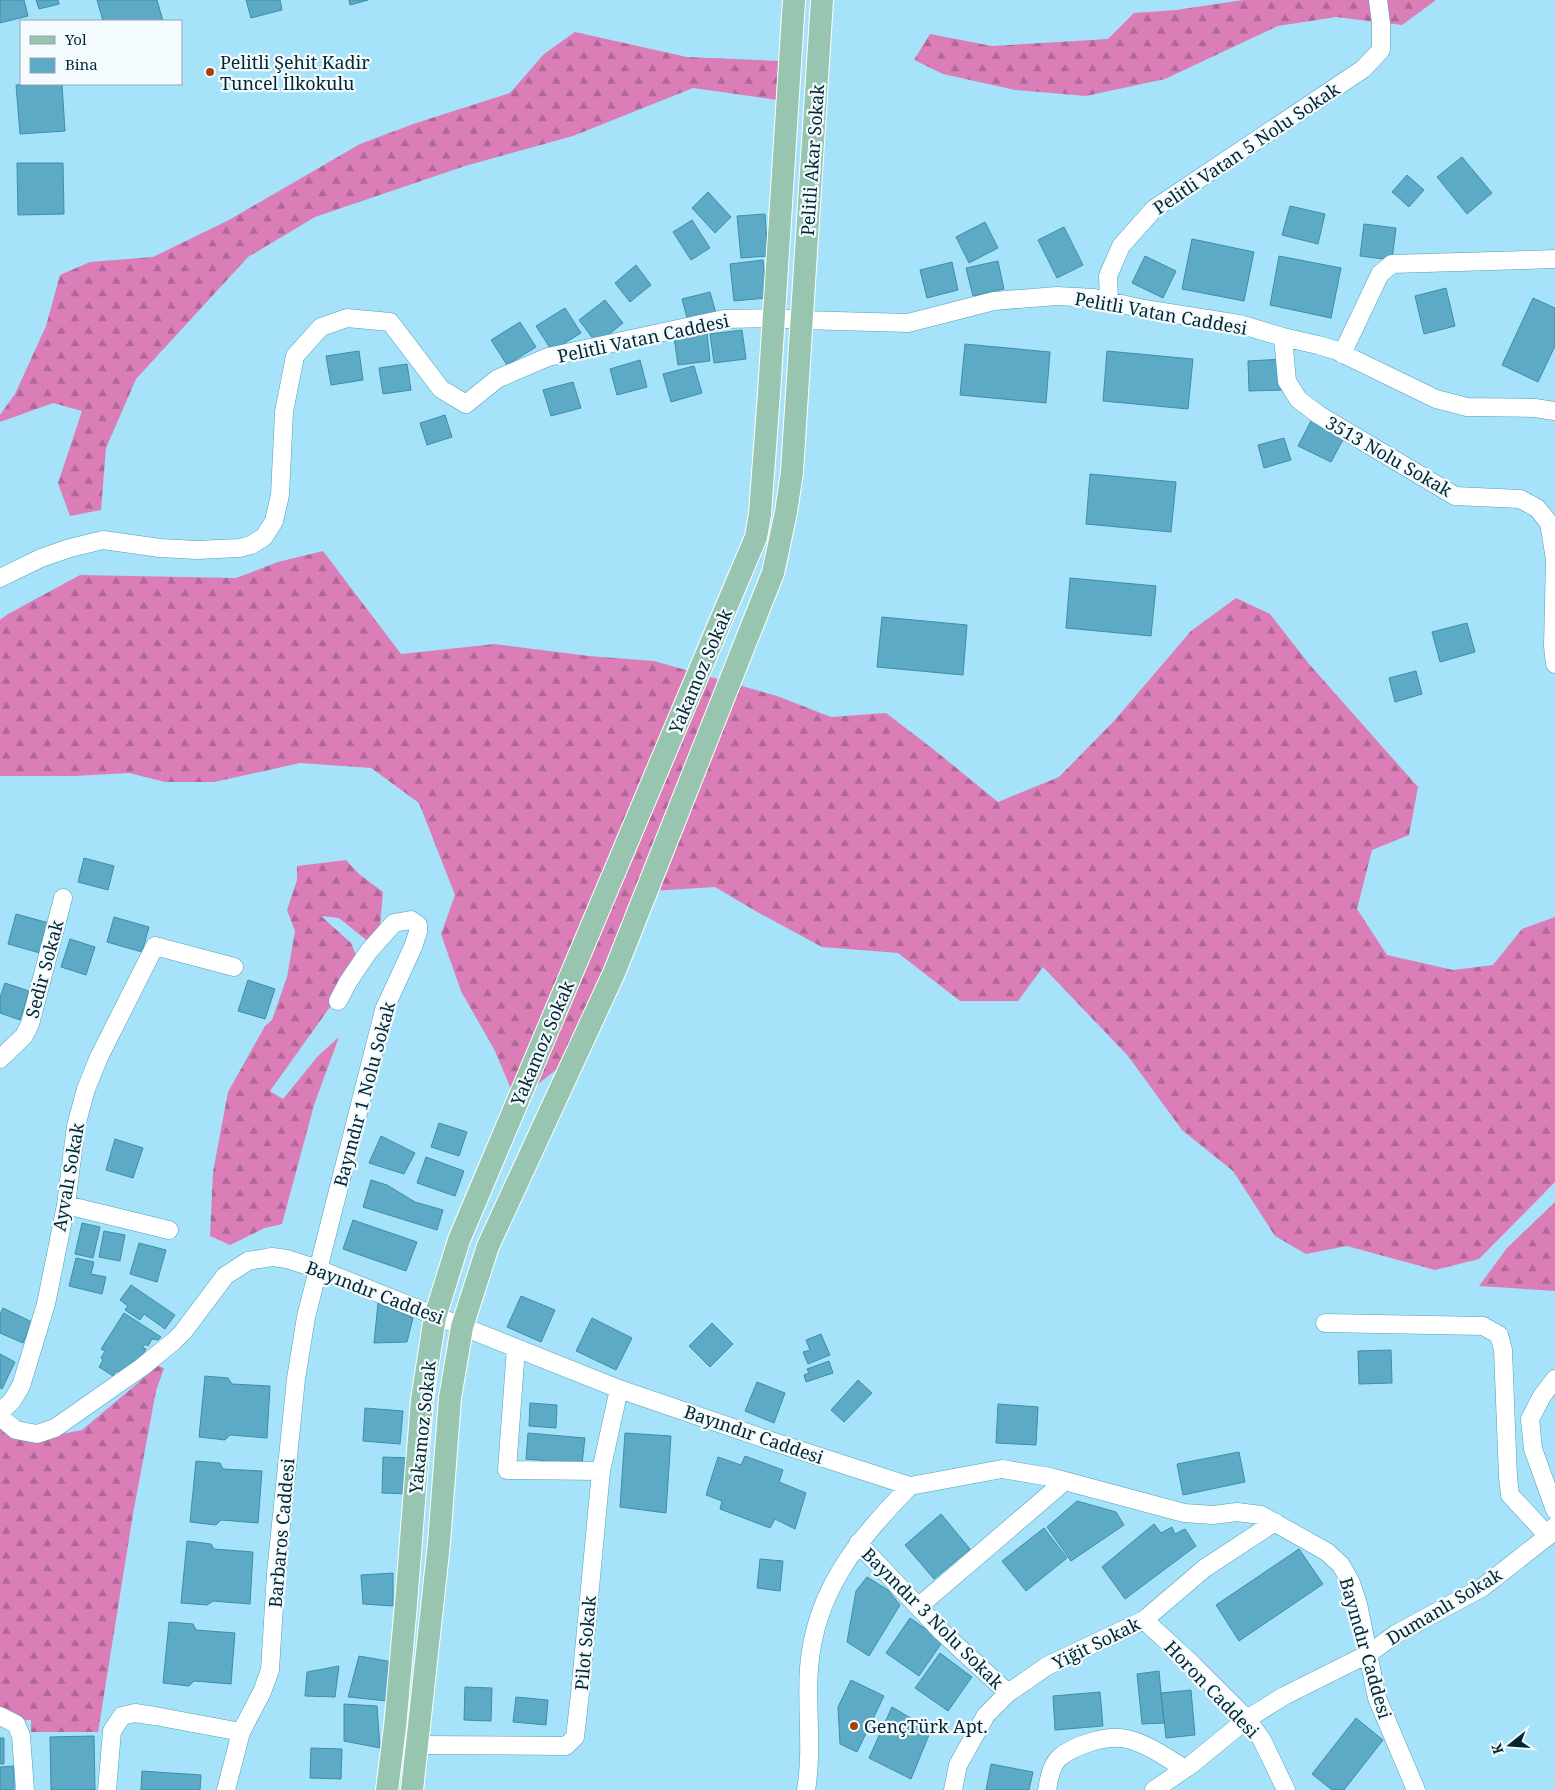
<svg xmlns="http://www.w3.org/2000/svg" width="1555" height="1790" font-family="'Noto Serif',serif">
<defs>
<pattern id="forest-firs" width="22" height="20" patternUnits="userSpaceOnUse" patternTransform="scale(1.25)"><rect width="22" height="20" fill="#db7eb8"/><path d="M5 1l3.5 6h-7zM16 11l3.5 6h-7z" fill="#af6796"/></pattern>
</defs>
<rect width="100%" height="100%" fill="#a6e3fa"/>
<!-- forest -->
<path fill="url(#forest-firs)" d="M1243,0h193l-34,25 -66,-8 -58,9 -113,53 -79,17 -71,-6 -72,-16 -29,-14 16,-26 62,12 116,-7 26,-26 42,-3z
M575,32l112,25 95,4 -4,39 -85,-12 -120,48 -108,30 -150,51 -67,40 -112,122 -30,69 -5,62 -31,6 -12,-33 24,-72 -29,-8 -53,19v-7l15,-21 31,-68 14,-51 30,-13 63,-5 76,-37 131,-76 56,-21 94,-30 34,-39z
M323,551l78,103 94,-10 94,12 65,5 123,35 54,21 55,-4 47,36 65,53 61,-25 55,-56 77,-90 45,-33 34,16 39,50 109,123 -9,48 -37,15 -15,59 30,46 66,15 40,-5 29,-36 33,-12v265l-76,77 -44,11 -88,-24 -41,8 -31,-18 -42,-65 -51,-41 -54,-74 -85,-89 -25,34h-58l-62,-48 -76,-6 -63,-34 -44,-26 -64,4 -53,93 -42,86 -40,31 -21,-50 -34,-60 -20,-57 14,-39 -36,-92 -48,-35 -71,-5 -86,19h-49l-36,-9 -54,3h-75v-156l8,-6 72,-39 156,3 42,-16z
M346,860l13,14 24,18 -3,34 -10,17 -31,-25 -18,-2 30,27 9,22 -90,126 13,8 35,-43 21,-19 -25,68 -32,119 -17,4 -35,17 -20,-9 3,-64 15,-80 37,-66 7,-6 15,-43 8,-46 -8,-21 10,-30v-14z
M1555,1202v89l-76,-5 28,-38z
M158,1366l6,2 -8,23 -23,123 -35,218h-67v-12l-31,1v-308l42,25 40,-8z"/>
<!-- building -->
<path fill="#5caac5" stroke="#3e8ea8" d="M0,0h24l4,16 -28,7z
M36,0h22l1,4 -20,5z
M97,0h60l6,21h-60z
M246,0h34l2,10 -31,8z
M349,0h19l-18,5z
M33,84h29l3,47 -45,3 -4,-49z
M1462,157l30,36 -25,21 -30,-37z
M17,163h46l1,51 -46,1z
M1407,175l17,15 -15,17 -17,-15z
M708,192l23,25 -16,16 -23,-25z
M1290,206l35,8 -7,30 -36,-9z
M765,214l3,42 -27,2 -4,-42z
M692,220l18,28 -19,12 -18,-28z
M985,222l13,26 -29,15 -13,-26z
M1364,224l32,4 -4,32 -32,-4z
M1064,227l19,38 -26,13 -19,-38z
M1192,239l62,13 -10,49 -62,-12z
M1145,256l31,15 -13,27 -31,-15z
M1279,256l62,12 -10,50 -61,-13z
M763,260l4,38 -33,3 -4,-37z
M998,261l6,28 -31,7 -7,-28z
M952,262l6,28 -31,8 -7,-28z
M636,265l15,20 -21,17 -15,-19z
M1446,288l9,38 -31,8 -9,-38z
M710,292l7,25 -28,8 -7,-26z
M1533,298l22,10v38l-17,36 -36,-17z
M605,300l18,23 -26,21 -18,-24z
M565,308l16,25 -29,18 -16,-25z
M520,322l16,25 -29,18 -16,-25z
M742,330l4,29 -32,4 -4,-29z
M707,333l3,28 -32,4 -4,-28z
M965,344l85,8 -4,51 -86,-8z
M359,351l4,29 -32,5 -5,-29z
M1107,351l86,8 -5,50 -85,-8z
M1284,359l1,31 -36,1 -1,-30z
M640,360l7,27 -30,8 -7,-26z
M407,364l4,26 -28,4 -4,-26z
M694,366l8,27 -31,9 -8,-28z
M573,382l8,26 -30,8 -8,-26z
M445,415l7,22 -25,8 -7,-22z
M1312,419l33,17 -14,26 -33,-16z
M1284,438l7,22 -27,8 -6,-23z
M1090,474l86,8 -5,50 -85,-8z
M1070,578l86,8 -5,50 -85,-8z
M882,617l85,8 -4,50 -86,-8z
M1467,623l8,29 -35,10 -8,-30z
M1416,671l6,23 -27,8 -6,-24z
M84,858l30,8 -6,24 -30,-8z
M16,914l33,9 -9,30 -32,-9z
M114,917l35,10 -7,25 -35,-10z
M70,939l25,8 -9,28 -25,-8z
M248,980l27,9 -10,30 -27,-8z
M5,983l24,8 -9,29 -20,-7v-16z
M439,1123l28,9 -8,24 -28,-9z
M381,1136l34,17 -11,21 -35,-11z
M115,1139l28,9 -10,30 -27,-8z
M426,1157l38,14 -9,25 -38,-13z
M371,1180l16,5 28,17 28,8 -6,20 -74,-23z
M353,1220l64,22 -11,29 -63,-22z
M82,1223l18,4 -7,31 -18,-4z
M104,1231l21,4 -5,26 -21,-4z
M139,1243l27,7 -9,32 -27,-8z
M76,1258l18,4 -3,12 15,3 -4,17 -33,-8z
M131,1285l44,30 -10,14 -21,-15 -4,6 -15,-10 3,-4 -8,-6z
M521,1296l34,14 -14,32 -34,-15z
M378,1303l35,15 -6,24 -33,1z
M3,1308l29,14 -9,21 -23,-10v-19z
M124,1313l37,24 -3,3 -6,-1 -4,7 -3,-2 -2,4 3,1 -7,12 -5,-1 -6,10 -3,-3 -4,7 -5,-3 -3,5 -14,-9 4,-7 -2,-2 4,-7 -4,-2z
M592,1318l40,20 -16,32 -40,-19z
M712,1323l21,21 -23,23 -21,-21z
M821,1334l9,21 -22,9 -5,-12 7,-2 -4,-10z
M1391,1350l1,33 -33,1 -1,-33z
M0,1354l15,8 -13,27 -2,-1z
M829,1361l4,12 -27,9 -2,-7 5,-2 -2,-4z
M205,1376l23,2 4,6 38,2 -3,52 -37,-3 -5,5 -26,-3z
M858,1380l14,13 -28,29 -13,-12z
M757,1382l28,11 -11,30 -29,-12z
M530,1403l27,2 -1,23 -27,-2z
M998,1404l40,3 -2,38 -40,-2z
M365,1408l38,3 -3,33 -37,-3z
M528,1433l57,5 -3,26 -56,-5z
M625,1433l46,3 -5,77 -46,-6z
M1239,1452l6,30 -62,13 -6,-31z
M745,1456l38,14 -4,12 27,11 -11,36 -20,-10 -5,9 -50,-19 2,-8 -16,-6 12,-38 23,8z
M383,1457l28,1 -1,36 -28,-1z
M196,1461l24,2 3,6 39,2 -4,52 -37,-3 -5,5 -26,-3z
M1077,1501l39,11 8,13 -53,36 -24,-34z
M941,1514l29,35 -36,30 -29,-34z
M1154,1524l7,9 11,-6 3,7 10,-5 11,17 -71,53 -23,-32z
M1044,1528l23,30 -41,33 -24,-30z
M187,1541l24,3 3,5 39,3 -3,52 -37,-3 -6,4 -26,-2z
M1299,1549l24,35 -84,57 -23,-36z
M760,1559l23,2 -3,30 -23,-3z
M393,1573v33l-30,-2 -2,-29z
M867,1577l21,13 12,15 -31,51 -22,-14 9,-51z
M910,1618l33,23 -24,35 -33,-23z
M169,1622l24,2 3,6 39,3 -4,51 -37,-3 -5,5 -26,-3z
M940,1653l32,24 -24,34 -33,-23z
M359,1656l34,6 -6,39 -39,-4z
M339,1666l-4,31 -30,-1 2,-24z
M1159,1671l5,52 -22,1 -5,-50z
M851,1680l33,16 -27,56 -17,-8 -2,-37z
M465,1687l27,1 -1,33 -27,-1z
M1191,1690l4,45 -29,3 -5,-45z
M1100,1692l3,34 -48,4 -2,-34z
M516,1697l32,3 -2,25 -33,-3z
M344,1704l33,2 3,42 -36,-7z
M892,1707l39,23 -20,49 -42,-21z
M1356,1718l27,22 -39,50h-12l-20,-16z
M94,1736l1,54h-44l-1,-53z
M0,1738h4v26h-4z
M311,1748l31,1 -1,30 -31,-1z
M991,1764l42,8 -4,18h-43z
M14,1766v24h-14v-23z
M142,1771l59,4 -1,15h-59z"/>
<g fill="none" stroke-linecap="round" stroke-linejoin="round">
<!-- minor casing -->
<g stroke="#509fba" stroke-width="19">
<path id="minor" d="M1109,301l-1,-25 13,-30 33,-37 209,-140 18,-19v-27l-3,-23
M1283,337l4,44 11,18 21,16 136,81 65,3 17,9 12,15 6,36 -2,87 2,18
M1342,354l38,-80 12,-10 163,-5
M0,578l41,-20 29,-10 33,-8 57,8 37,2 42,-2 12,-3 13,-8 10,-16 6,-26 4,-83 11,-56 26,-29 26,-9 43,4 51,67 25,15 31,-25 51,-22 176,-38 49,-1 28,2 107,3 86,-22 63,-5 37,2 50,11 95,15 44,13 35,8 17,5 101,49 31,8 68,1 20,3
M0,1059l24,-23 6,-12 33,-126
M66,1205l103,25
M1325,1323l158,3 16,9 4,15 5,127 2,18 38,41
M516,1348l-9,122 94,1
M1555,1379l-13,17 -12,23 3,30 22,61
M0,1412l12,-11 9,-15 25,-82 20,-99 10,-79 10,-37 13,-32 56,-111 79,21
M0,1417l16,13 21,4 18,-6 87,-61 32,-26 9,-9 42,-56 23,-15 24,-4 15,2 31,10 301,120 155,53 136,44 92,-17 48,8 134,36 29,2 24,-3 24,3 66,37 14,13 10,18 7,21 19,94 39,92
M858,1543l84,89 66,61
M918,1607l147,-126
M1144,1620l49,45 54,54 15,21 24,50
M0,1716l16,8 5,12 4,54
M417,1745l149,1 9,-9 5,-43 21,-223 18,-82
M107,1790l5,-59 10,-15 13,-3 20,3 86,16
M226,1790l15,-58 21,-40 8,-22 6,-97 20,-194 10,-62 78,-307 29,-63 5,-15v-7l-7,-5 -17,3 -25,28 -21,31 -10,19
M806,1790c7,-40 0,-82 3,-122 6,-78 49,-128 101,-182
M953,1790l5,-25 28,-50 22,-22 39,-27 97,-46 61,-52 70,-46
M1047,1790c2,-11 4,-24 12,-32 15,-13 49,-24 68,-19 21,5 40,19 58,30
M1154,1790l38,-26 55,-45 37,-23 84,-42 28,-20 87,-47 65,-51 7,-10"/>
</g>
<!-- major casing -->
<g stroke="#fff" stroke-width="24">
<path id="major" d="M387,1790l8,-63 11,-123 16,-204 13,-83 24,-77 297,-703 4,-23 9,-121 25,-393
M412,1790l27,-247 11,-145 12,-71 26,-81 126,-273 159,-400 13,-61 6,-40 30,-472"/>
</g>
<!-- minor -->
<use href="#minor" stroke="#fff" stroke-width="18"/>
<!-- major -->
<use href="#major" stroke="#97c5b0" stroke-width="22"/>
</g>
<!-- markers -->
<g fill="#a5410b" stroke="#f3fbfe" stroke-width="2">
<circle cx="210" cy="72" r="5"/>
<circle cx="854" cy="1726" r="5"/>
</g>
<g text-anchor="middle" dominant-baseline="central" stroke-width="4.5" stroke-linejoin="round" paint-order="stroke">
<!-- poi labels -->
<g font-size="18" fill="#042732" stroke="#f3fbfe" text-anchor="start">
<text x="220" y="62">Pelitli Şehit Kadir<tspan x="220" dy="21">Tuncel İlkokulu</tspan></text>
<text x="864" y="1726">GençTürk Apt.</text>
</g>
<!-- street labels -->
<g font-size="18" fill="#042732" stroke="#f3fbfe">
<text transform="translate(1246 148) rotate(-34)">Pelitli Vatan 5 Nolu Sokak</text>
<text transform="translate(812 160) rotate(-86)">Pelitli Akar Sokak</text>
<text transform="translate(1161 313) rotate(10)">Pelitli Vatan Caddesi</text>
<text transform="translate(643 338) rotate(-12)">Pelitli Vatan Caddesi</text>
<text transform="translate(1389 456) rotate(30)">3513 Nolu Sokak</text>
<text transform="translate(700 671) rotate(-67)">Yakamoz Sokak</text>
<text transform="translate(44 969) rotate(-75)">Sedir Sokak</text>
<text transform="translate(542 1043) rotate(-67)">Yakamoz Sokak</text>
<text transform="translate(364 1094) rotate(-75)">Bayındır 1 Nolu Sokak</text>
<text transform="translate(68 1177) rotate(-80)">Ayvalı Sokak</text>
<text transform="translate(375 1292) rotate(21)">Bayındır Caddesi</text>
<text transform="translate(422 1427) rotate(-84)">Yakamoz Sokak</text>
<text transform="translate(754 1434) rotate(19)">Bayındır Caddesi</text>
<text transform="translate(281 1533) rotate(-85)">Barbaros Caddesi</text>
<text transform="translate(1444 1606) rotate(-31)">Dumanlı Sokak</text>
<text transform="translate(933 1618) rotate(45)">Bayındır 3 Nolu Sokak</text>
<text transform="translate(585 1643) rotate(-85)">Pilot Sokak</text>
<text transform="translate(1096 1643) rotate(-26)">Yiğit Sokak</text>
<text transform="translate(1366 1648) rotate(74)">Bayındır Caddesi</text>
<text transform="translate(1212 1689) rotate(46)">Horon Caddesi</text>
</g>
</g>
<!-- legend -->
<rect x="20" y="20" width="162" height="65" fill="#f3fbfe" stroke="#93a6ac"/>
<rect x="30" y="36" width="25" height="8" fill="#97c5b0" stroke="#93a6ac"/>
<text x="65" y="45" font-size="15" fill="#042732">Yol</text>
<rect x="30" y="58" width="25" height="15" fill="#5caac5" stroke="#93a6ac"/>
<text x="65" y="70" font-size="15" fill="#042732">Bina</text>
<!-- north arrow -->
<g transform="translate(1510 1745) rotate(253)" stroke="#f3fbfe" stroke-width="4" paint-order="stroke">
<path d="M0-4L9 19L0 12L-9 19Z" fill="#042732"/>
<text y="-8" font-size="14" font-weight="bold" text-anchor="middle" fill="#042732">K</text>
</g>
</svg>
